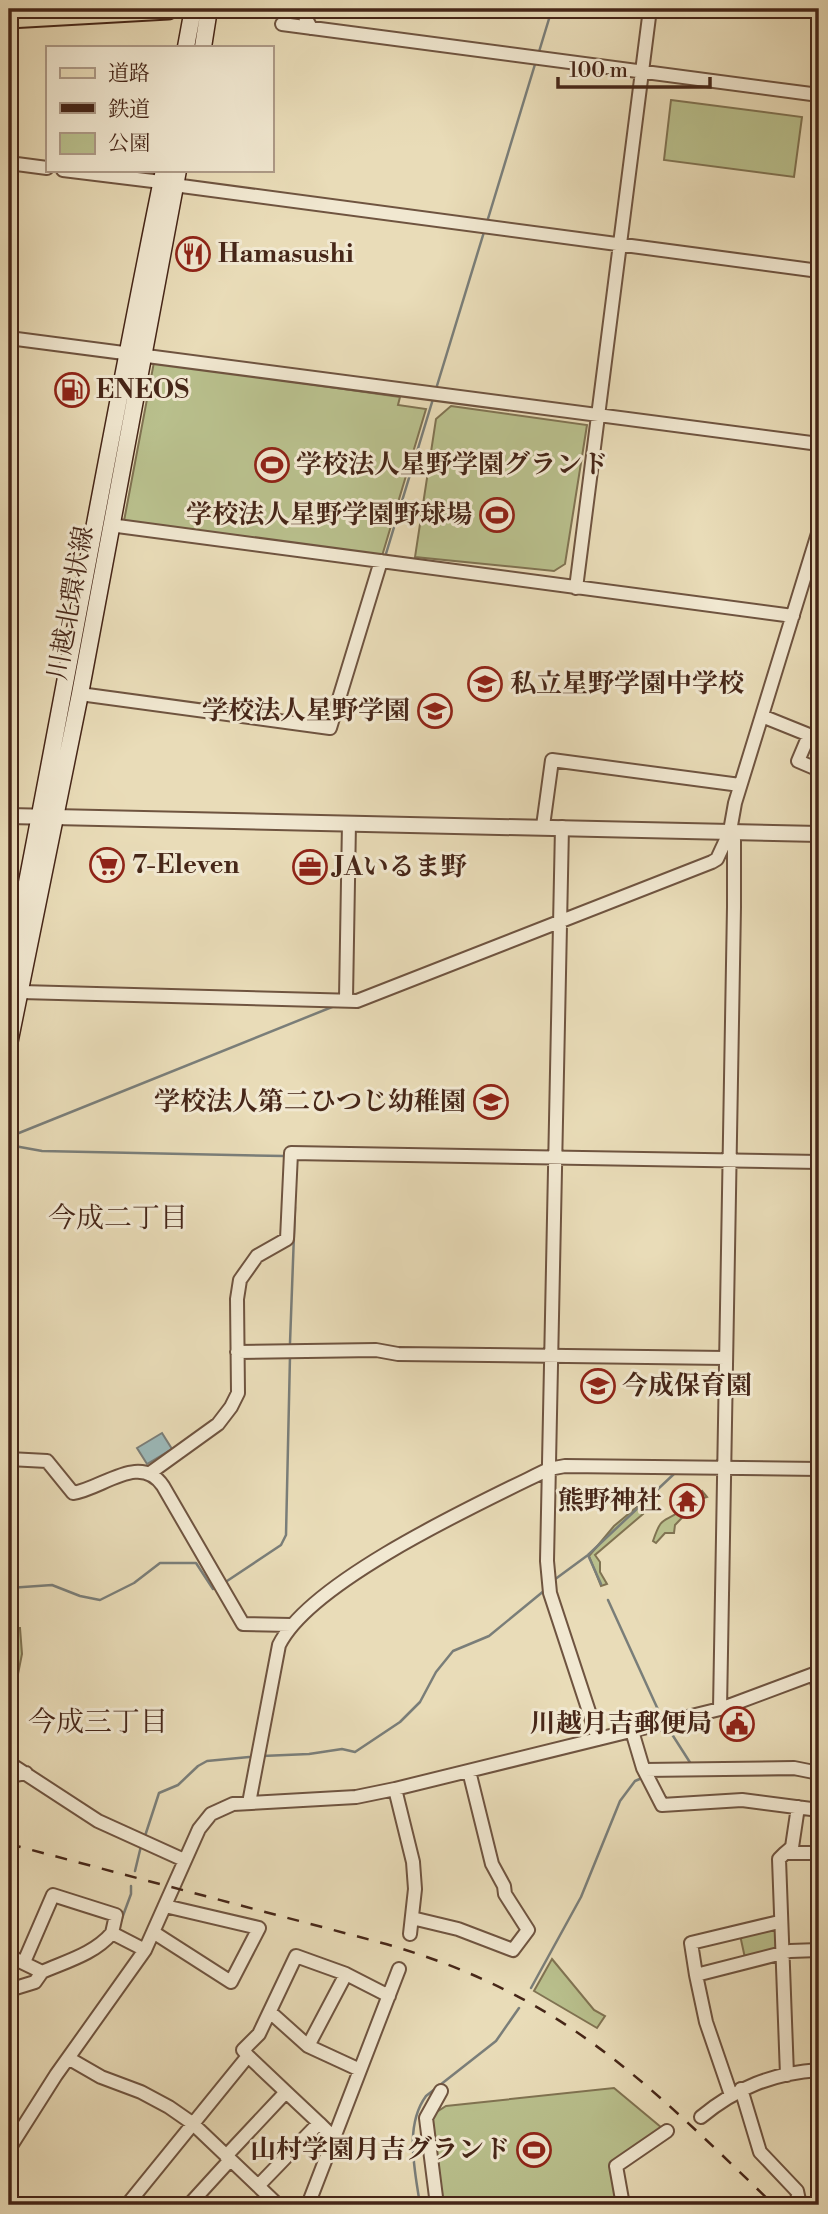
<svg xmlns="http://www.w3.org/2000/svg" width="828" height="2214" font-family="'Libre Bodoni','Noto Serif JP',serif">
<rect width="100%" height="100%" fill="#e9dcb8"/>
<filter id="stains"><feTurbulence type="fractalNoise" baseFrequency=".00286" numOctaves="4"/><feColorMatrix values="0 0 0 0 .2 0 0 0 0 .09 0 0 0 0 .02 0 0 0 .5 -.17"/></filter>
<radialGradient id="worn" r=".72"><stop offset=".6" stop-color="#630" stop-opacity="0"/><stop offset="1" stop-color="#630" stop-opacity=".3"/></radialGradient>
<!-- green -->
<path fill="#b9c08d" stroke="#807352" stroke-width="2" d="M671,100l131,17 -8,60 -130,-17z
M154,362l246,35 -2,8 28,4 -44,147 -258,-35z
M451,406l136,19 -22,139 -11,7 -139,-14 21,-138z
M702,1491l5,6 -7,2 -25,26 -1,8h-9l-9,10 -3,-2c9,-26 9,-17 29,-31 8,-5 13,-13 20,-19z
M638,1506l5,8 -48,41 5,7v10l7,12 -6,2 -12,-30 25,-30z
M9,1628h11l2,26 -9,45 -4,-1z
M776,1929v19l-31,10 -5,-23z
M552,1959l42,51 11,6 -8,12 -63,-37z
M614,2088l48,40 -48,37 5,40h-177l-10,-90 14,-9z"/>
<!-- water -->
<path fill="#9cb9ba" stroke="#7a7e79" stroke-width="2" d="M162,1433l10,16 -25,15 -10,-16z"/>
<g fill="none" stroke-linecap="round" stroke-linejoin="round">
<!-- stream -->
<path stroke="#7a7e79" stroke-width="2.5" d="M538,55l14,-46
M487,222l49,-161
M436,389l48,-157
M813,530l6,-20
M385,557l48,-158
M9,1137l328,-132
M9,1145l33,6 242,5
M290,1343l5,-136
M588,1555l13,29
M554,1580l34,-25 87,-82
M224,1583l57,-38 5,-10 4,-179
M9,1588l43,-3 28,11 20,4 34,-17 26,-20h36l17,26
M608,1600l52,114
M668,1728l23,36
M262,1756l47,-2 33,-5 13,3 45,-30 20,-20 16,-30 17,-21 36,-15 56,-46
M698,1775h105
M810,1777l9,4
M145,1836l14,-43 19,-8 20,-19 9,-5 42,-4
M135,1871l6,-25
M121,1921l10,-27v-8
M531,1988l50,-91 39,-96 15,-20 7,-3
M420,2205c-5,-35 -16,-79 6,-109l70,-55 23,-33"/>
<!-- minor casing -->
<g stroke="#6f5440" stroke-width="16">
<path id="minor" d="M301,9l10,19
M282,24l537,71
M9,163l38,5
M63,170l98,12
M174,185l645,86
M9,338l810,106
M110,525l683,91
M576,588l74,-579
M80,694l250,34 51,-167
M762,716l47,19 -11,26 21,9
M543,826l9,-66 188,25
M562,827l-15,734 3,32 48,146
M21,992l336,9 355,-139 5,-3 13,-28
M346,998l3,-175
M237,1352l139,-2 22,4 328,4
M9,1459l38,2 26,32c29,-4 67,-41 90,-7l80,138 48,1
M150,1473l68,-49 13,-17 7,-14 -1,-94 3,-19 17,-24 30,-17 4,-86 528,9
M816,1674l3,18
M720,1709l14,-802v-67l-4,-9 5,-28 84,-273
M632,1731l11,37 19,37 80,-5 77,10
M9,1763l89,58 86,39
M644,1770l150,-2 25,5
M9,1776l17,-3
M395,1789l18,73 2,27 -5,45
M249,1803l30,-158c32,-65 203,-143 270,-176l16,-3 254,3
M785,1853l7,-6 6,-40
M412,1918l46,11 55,21 15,-20 -23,-36 -1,-8 -12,-22 -23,-93
M153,1932l78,50 28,-54 -94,-22
M9,1956l33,16c25,-11 52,-18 70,-39l33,17
M24,1962l29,-67 63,20 -4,18
M696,1975l-5,-32 88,-21
M9,1990l26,-8 7,-10
M270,2012l38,34 52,24
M308,2046l38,-72
M68,2058l33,19 40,15 28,15 23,16 86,82
M787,2075l-8,-216 6,-6h34
M741,2089l19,63 37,39 3,14
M286,2092l33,31
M731,2095l-25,-73 -10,-47 94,-24 29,-1
M701,2117c35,-29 72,-44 118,-47
M9,2149l47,-74 89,-125 54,-121 12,-15 22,-10 123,-7 39,-8 325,-80 99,-37
M226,2156l60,-64 -38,-36
M258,2186l61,-63 14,14
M58,2205h10
M127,2205l121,-149 -5,-6 16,-16 37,-78 50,18 43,22
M189,2205l41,-45
M308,2205l91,-236
M437,2205l-11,-87 15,-27
M623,2205l-7,-39 51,-35"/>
</g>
<!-- tertiary casing -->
<g stroke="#6f5440" stroke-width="18">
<path id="tertiary" d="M9,816l810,18"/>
</g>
<!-- secondary casing -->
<g stroke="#462618" stroke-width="19">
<path id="secondary" d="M186,47l7,-38
M203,47l6,-38
M9,975c53,-268 100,-537 155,-805
M9,1044l71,-350 98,-524"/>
</g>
<!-- primary casing -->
<g stroke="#462618" stroke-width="23">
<path id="primary" d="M9,18l159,-9"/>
</g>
<!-- minor -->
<use href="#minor" stroke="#f1e8d1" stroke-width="12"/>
<!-- tertiary -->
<use href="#tertiary" stroke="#f1e8d1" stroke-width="14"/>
<!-- secondary -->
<use href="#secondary" stroke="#f1e8d1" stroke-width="16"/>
<!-- primary -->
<use href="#primary" stroke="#e9dcb8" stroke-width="19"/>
<!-- rail -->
<path stroke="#462618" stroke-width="2.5" stroke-dasharray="12 12" stroke-linecap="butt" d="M9,1844l377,100c177,51 260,138 388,261"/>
</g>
<!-- icons -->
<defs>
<g id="restaurant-ring" transform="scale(1.75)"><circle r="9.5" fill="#f1e8d1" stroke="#8f2418" stroke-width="1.5"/><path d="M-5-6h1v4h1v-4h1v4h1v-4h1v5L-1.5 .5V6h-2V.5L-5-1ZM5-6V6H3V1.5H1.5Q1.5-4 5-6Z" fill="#8f2418"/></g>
<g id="fuel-ring" transform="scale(1.75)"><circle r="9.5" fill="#f1e8d1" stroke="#8f2418" stroke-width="1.5"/><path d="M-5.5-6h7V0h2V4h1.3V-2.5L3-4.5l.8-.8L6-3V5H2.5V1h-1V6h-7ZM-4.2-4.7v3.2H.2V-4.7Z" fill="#8f2418"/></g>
<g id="stadium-ring" transform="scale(1.75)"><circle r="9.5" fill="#f1e8d1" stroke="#8f2418" stroke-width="1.5"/><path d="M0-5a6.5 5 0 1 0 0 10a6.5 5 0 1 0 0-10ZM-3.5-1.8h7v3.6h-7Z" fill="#8f2418"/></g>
<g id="school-ring" transform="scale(1.75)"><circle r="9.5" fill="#f1e8d1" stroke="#8f2418" stroke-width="1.5"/><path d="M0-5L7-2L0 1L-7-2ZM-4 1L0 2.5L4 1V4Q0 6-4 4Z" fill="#8f2418"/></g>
<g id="supermarket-ring" transform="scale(1.75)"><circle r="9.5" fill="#f1e8d1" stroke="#8f2418" stroke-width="1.5"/><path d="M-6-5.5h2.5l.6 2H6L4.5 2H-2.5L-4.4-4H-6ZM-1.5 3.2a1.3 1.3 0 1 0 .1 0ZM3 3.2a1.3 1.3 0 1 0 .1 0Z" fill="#8f2418"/></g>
<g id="office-ring" transform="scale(1.75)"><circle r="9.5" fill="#f1e8d1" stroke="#8f2418" stroke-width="1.5"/><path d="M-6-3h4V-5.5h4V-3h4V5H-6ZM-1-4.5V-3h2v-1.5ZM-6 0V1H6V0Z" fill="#8f2418"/></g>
<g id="temple-ring" transform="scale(1.75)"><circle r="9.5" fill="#f1e8d1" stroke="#8f2418" stroke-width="1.5"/><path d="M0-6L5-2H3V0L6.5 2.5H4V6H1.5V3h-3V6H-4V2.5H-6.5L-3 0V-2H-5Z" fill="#8f2418"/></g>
<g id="civic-ring" transform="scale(1.75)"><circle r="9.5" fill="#f1e8d1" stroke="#8f2418" stroke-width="1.5"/><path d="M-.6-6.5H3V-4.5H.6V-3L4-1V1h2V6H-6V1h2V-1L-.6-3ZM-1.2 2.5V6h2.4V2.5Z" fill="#8f2418"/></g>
</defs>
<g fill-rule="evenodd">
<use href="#restaurant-ring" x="193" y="254"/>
<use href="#fuel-ring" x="72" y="390"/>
<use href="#stadium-ring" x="272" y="465"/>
<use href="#stadium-ring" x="497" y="515"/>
<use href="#school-ring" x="485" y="684"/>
<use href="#school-ring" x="435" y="711"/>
<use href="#supermarket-ring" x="107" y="865"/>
<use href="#office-ring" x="310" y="867"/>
<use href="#school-ring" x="491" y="1102"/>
<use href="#school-ring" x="598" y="1386"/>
<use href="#temple-ring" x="687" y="1501"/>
<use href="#civic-ring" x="737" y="1724"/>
<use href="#stadium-ring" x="534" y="2150"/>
</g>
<g text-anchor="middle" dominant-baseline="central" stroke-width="6" stroke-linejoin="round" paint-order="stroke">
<!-- poi labels -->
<g font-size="26" font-weight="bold" fill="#462618" stroke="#f1e8d1" text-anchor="start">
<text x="218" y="254">Hamasushi</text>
<text x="96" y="390">ENEOS</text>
<text x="296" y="465">学校法人星野学園グランド</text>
<text x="472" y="515" text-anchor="end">学校法人星野学園野球場</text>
<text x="510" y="684">私立星野学園中学校</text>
<text x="410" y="711" text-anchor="end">学校法人星野学園</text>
<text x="132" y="865">7-Eleven</text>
<text x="334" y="867">JAいるま野</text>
<text x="466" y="1102" text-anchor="end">学校法人第二ひつじ幼稚園</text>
<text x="622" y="1386">今成保育園</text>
<text x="662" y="1501" text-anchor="end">熊野神社</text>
<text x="712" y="1724" text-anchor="end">川越月吉郵便局</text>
<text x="510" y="2150" text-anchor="end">山村学園月吉グランド</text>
</g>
<!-- street labels -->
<g font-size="26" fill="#462618" stroke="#f1e8d1">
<text transform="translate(71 603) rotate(-80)">川越北環状線</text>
</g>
<!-- neighbourhood labels -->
<g font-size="28" fill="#462618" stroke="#f1e8d1">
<text x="118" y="1218">今成二丁目</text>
<text x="98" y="1722">今成三丁目</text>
</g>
</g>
<!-- margin -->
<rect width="828" height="2214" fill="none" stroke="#e9dcb8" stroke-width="35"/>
<rect x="10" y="10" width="807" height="2193" fill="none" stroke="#462618" stroke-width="3.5"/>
<rect x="18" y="18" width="793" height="2179" fill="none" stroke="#462618" stroke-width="2"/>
<!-- legend -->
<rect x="46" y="46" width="228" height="126" fill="#f1e8d1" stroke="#ad9a87" stroke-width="2"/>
<rect x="60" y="68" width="35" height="10" fill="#e9dcb8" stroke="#ad9a87" stroke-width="2"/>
<text x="108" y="80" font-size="21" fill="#462618">道路</text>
<rect x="60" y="103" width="35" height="10" fill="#462618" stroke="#ad9a87" stroke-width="2"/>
<text x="108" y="116" font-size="21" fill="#462618">鉄道</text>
<rect x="60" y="133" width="35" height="21" fill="#b9c08d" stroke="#ad9a87" stroke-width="2"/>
<text x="108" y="150" font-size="21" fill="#462618">公園</text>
<!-- scale -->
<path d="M558 77v10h152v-10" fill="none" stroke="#462618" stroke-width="3.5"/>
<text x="569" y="77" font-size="21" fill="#462618" stroke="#f1e8d1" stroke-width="5" paint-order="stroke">100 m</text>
<rect width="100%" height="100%" filter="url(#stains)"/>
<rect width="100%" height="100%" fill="url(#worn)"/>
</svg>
